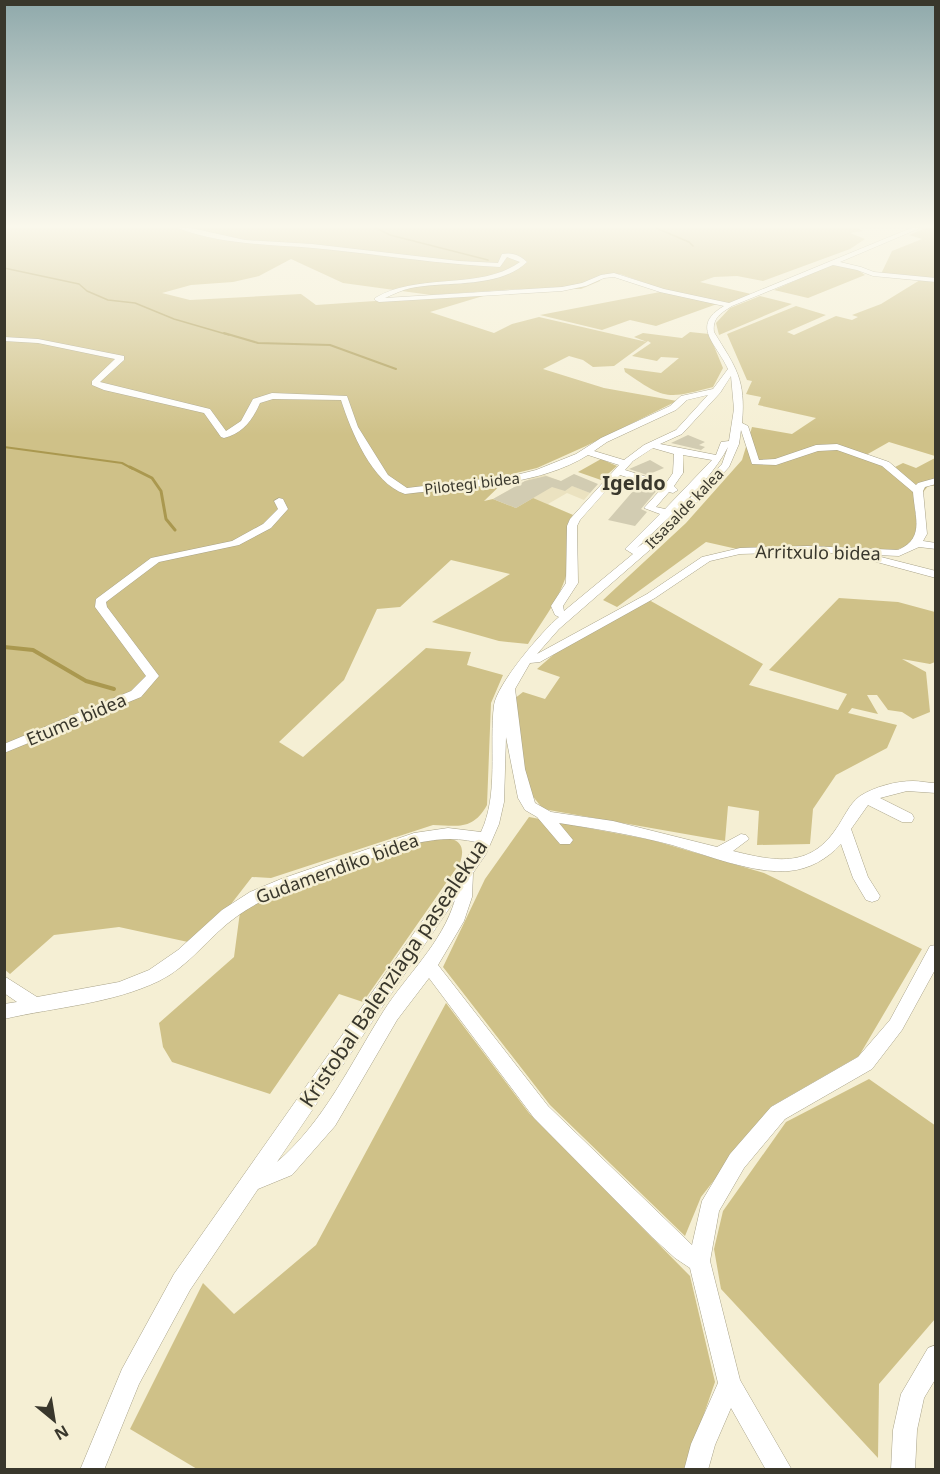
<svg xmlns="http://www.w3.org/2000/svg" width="940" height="1474" font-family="'Noto Sans',sans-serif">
<rect width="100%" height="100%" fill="#f5efd4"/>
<!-- built -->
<path fill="#ebe2c0" d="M540,473l50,20 -6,7 -17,-7 -19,11 25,11 -7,13 -73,-29z"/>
<!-- green -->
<path fill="#cfc188" d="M4,228h854l5,3 -13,2 15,6 -15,10 -87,32 -26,-5 -23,1 -14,5 51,12 -21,9 -16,-2 -49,-11 -45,-16h-17l-3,7 -19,8h-63l-87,6 -88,-12 -52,-24 -32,17 -26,6 -42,3 -29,8 28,7 111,-6 15,11 177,-12 -63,19 64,21 18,-9 27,-7 108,25 -13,-5 9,-4 39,5 8,-6 19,2 14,34 -10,19c-46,12 -48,13 -88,-15l-1,-4 37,5 18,-15 -18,-1 -4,4 -25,-5 19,-13 -3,-2 -34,25 -21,1 -10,-7 -14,-4 -26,13 61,19 73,13 -91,45 -49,22 -25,6 -28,27 9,-2 23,9 17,-10 40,17c-12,14 -2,23 -3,40 -2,34 -25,61 -42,89l-29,-3 -67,-19 78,-48 -59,-14 -51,47 -23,2 -33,71 -65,62 24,15 123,-109 45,4 -4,13 36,10 -12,28 -4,102c-14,25 -28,21 -54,20l-162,53 -19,-1 -24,31 -40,34 -69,-15 -65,8 -44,39 -6,-5z
M926,228h9v51l-54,-5 11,-23 30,-12 -13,-4z
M831,265l24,3 10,7 -57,23 -34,-8z
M920,280l15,1v175l-46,-14 -23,13 29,12 8,-4 13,5 19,-10v28l-6,-1 -15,18 4,30 -9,12 -13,5 -159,-1 -31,-7 -89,65 -14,-7 83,-77 56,-63 10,-33 40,7 24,-16 -58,-13 3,-8 -15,-3 6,-13 -5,-1 -20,-46 69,-28 30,9 -39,17 7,3 42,-19 16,4 6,-3 -6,-2 29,-11z
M660,292l57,12 -61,22 -26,-6 -28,10 -62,-15z
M760,296l32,8 -73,31 -3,-12 14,-15z
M601,459l16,7 -16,14 -23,-8z
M839,598l59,4 37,10v50l-5,2 -28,-5 24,13 4,40 -17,7 -11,-7 -14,-2 -11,-15h-10l11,19 -26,-6 -4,5 49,12 -10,23 -51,27 -23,34 -3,35 -53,1 2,-34 -31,-5 -3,35 -182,-32 -12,-15 -9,-34 -8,-61 9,-7 22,7 15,-22 -23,-8 23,-20 89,-49 114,64 -14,21 89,25 9,-16 -78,-24z
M529,817l123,23 112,33 158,76 -63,107 -87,50 -71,91 -16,39 -135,-131 -107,-138 42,-88z
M434,837c18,1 34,2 26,26l-97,139 -24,-8 -69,100 -98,-32 -9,-15 -4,-24 75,-66 6,-45 43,-23z
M446,1003l83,110 161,163 25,106 -30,87h-488l-67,-40 73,-146 31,31 82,-69z
M869,1079l67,47 -1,193 -56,65 -1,74 -157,-169 -7,-40 9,-38 63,-89z"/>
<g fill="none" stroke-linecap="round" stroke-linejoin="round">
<!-- stream-far3 -->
<path stroke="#aa984f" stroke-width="1.5" d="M376,228l14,7 98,25
M656,228l33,14 4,4
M4,268l75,16 8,7 21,9 27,3 39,16 55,16"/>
<!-- stream-far2 -->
<path stroke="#aa984f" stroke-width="2" d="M224,333l34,10 72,2 66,24
M4,447l118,16 11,6"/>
<!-- stream-far1 -->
<path stroke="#aa984f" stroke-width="3" d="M130,467l22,11 9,13 5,28 9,11"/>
<!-- stream -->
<path stroke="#aa984f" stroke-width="4" d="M4,647l29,3 53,31 28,8"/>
</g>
<!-- building -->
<path fill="#d2ccb2" d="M688,435l17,7 -6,3 6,2 -4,3 -30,-7z
M650,460l14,8 -17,7 -18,-6z
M574,474l24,10 -8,9 -18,-7 -7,5 -13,-4 -36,21 -23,-9 32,-18 21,-5 15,5z
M640,483l18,6 -17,20 6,3 -12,14 -27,-6z"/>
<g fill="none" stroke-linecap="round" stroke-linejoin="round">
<!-- minor casing -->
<g stroke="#a9a389" stroke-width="1">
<path id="minor" d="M178,228h13l54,12 67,4 147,17 39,2 4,-9c10,-2 18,1 25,8 -28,27 -80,19 -116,26 -9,2 -17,6 -26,10l177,-11 20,-4 19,-8 13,-2 50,16 65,14 182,-75h9l-80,34 21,5 13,5 62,6v4l-63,-6 -16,-6 -24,-5 -101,41c-11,7 -20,12 -18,26 22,36 32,47 28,91l6,3 11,34 16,-1 41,-14 21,-1 52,18 27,23 2,-2 18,-5v6l-11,3 -2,4 4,43 -4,7 13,2v6l-17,-2 -20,9 -92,-4 -67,2 -30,7 -55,37 -115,64 -10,1 -15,26 10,80 10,34 16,9 62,9 104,26 24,-13 5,1 3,4 -16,12c41,10 76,18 103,-22 8,-11 13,-25 24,-33 14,-9 36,-15 53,-15 7,0 15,2 23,2v10l-29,-2 -27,7 32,16 2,4 -2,4h-10l-34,-17 -17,24 17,48 12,19 -2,4 -6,2 -6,-2 -13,-22 -12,-34c-14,15 -31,25 -52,27 -36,3 -82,-16 -117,-26 -37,-10 -75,-16 -113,-22l14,17 -3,4h-10l-23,-27 -12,-7 -7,-12 -12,-61 -2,65 -5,22 -13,30 -13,19 -1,24 -8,24 -26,44 110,141 144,139 10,-44 28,-47 41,-47 87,-50 32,-37 40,-74 6,-1v23l-34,62 -30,39 -87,50 -41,49 -25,43 -9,50 30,119 52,90h-26l-35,-62 -16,37 -7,25h-24l7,-26 27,-61 -28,-115 -15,-10 -23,-21 -118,-119 -105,-140 -32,42 -62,106 -43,49 -34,14 -68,101 -51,94 -35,86h-24l42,-101 52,-95 297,-422 5,-10c-47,-11 -88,11 -132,27 -37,13 -75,24 -108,48 -27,19 -46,49 -77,64 -48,23 -103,26 -155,38v-15l13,-2 -13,-9v-17l33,21 82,-15 30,-12 29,-20 44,-40 28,-18 31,-13 133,-46 34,-5 33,4c18,-38 8,-86 13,-127 3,-21 48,-74 65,-88l-4,-2 -4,-9 15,-23 1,-57 3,-7 49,-54 -31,-10c-51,32 -125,32 -183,39 -33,-11 -54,-63 -64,-94l-68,-1 -13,4c-8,18 -17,30 -36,35l-3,-1 -17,-24 -100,-23 -12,-5v-4l23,-22 -77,-16 -34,-2v-4l34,2 86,17v4l-24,22 110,27 16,22 15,-10 12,-22 19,-6 75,3 11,31 30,48 19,13 109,-13 20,-5 40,-16 25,-16 69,-32 11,-10 32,-7 15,-20c-12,-26 -38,-43 -4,-63l-64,-14 -46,-15 -10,1 -18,8 -24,5 -183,11 -4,-2v-2c44,-26 105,-7 145,-36l-13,-5 -7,10c-63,-3 -124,-13 -187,-19 -44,-4 -92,-3 -135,-20zM731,376l3,33 -5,32 -8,1 -5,13 -56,-11 22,-10 38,-41zM708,395l-32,35 -32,15 -20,15 -30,-9 13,-9 69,-32 11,-10zM741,430l11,34 24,1 42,-14 19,-1 45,16 31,26c2,26 12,46 -15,58l-91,-4 -67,2 -38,9 -55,37 -110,60 22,-25 108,-94 62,-68 10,-23zM728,447l-6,17 -63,67 -22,17c31,-31 71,-63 91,-101zM653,448l21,6 -1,19 -7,10 -41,-13 8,-9zM683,455l29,5 -47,49 -9,-2 13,-15 4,1 5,-3 -4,-4 9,-13zM620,475l42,13 -18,20 16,6 -35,35 8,5 -69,57 -1,-5 15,-23 -1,-57 3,-6zM455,900c-13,44 -48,74 -72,112 -32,51 -59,110 -106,150z
M279,498l4,1 5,10 -17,19 -32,17 -80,17 -53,40 1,5 52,69 -18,21 -137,56v-9l127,-53 15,-15 -51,-69 1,-8 55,-41 81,-17 31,-17 15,-15 -4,-8z
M877,556l59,15v7l-63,-17v-4z
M936,1345v33l-12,20 -7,32 -2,40h-24l2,-40 8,-36 27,-46z"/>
</g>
<!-- minor -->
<use href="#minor" fill="#fff" fill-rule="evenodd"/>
</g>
<!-- sky -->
<linearGradient id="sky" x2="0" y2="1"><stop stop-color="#8fa9ab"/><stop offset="0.52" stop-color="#faf8ec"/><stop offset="1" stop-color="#faf8ec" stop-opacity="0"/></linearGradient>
<rect width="940" height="435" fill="url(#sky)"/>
<g text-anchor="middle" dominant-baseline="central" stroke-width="5" stroke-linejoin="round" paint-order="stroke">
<!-- far-street labels -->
<g font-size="15" fill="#39372c" stroke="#f5efd4">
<text transform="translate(472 483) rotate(-7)">Pilotegi bidea</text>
<text transform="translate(684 508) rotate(-46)">Itsasalde kalea</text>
</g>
<!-- street labels -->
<g font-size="18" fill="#39372c" stroke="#f5efd4">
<text transform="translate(818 552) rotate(1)">Arritxulo bidea</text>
<text transform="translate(76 719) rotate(-23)">Etume bidea</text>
<text transform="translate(337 868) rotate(-20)">Gudamendiko bidea</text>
</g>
<!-- far-district labels -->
<g font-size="20" font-weight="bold" fill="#39372c" stroke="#f5efd4">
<text x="634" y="482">Igeldo</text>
</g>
<!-- near-street labels -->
<g font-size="21" fill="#39372c" stroke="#f5efd4">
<text transform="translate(393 973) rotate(-56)">Kristobal Balenziaga pasealekua</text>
</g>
</g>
<!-- border -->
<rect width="940" height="1474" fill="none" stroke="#39372c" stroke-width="12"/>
<!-- north arrow -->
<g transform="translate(54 1420) rotate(150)" stroke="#f5efd4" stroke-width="4.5" paint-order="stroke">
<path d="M0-4.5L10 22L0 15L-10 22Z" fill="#39372c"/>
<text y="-9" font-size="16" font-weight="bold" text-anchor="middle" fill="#39372c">N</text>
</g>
</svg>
